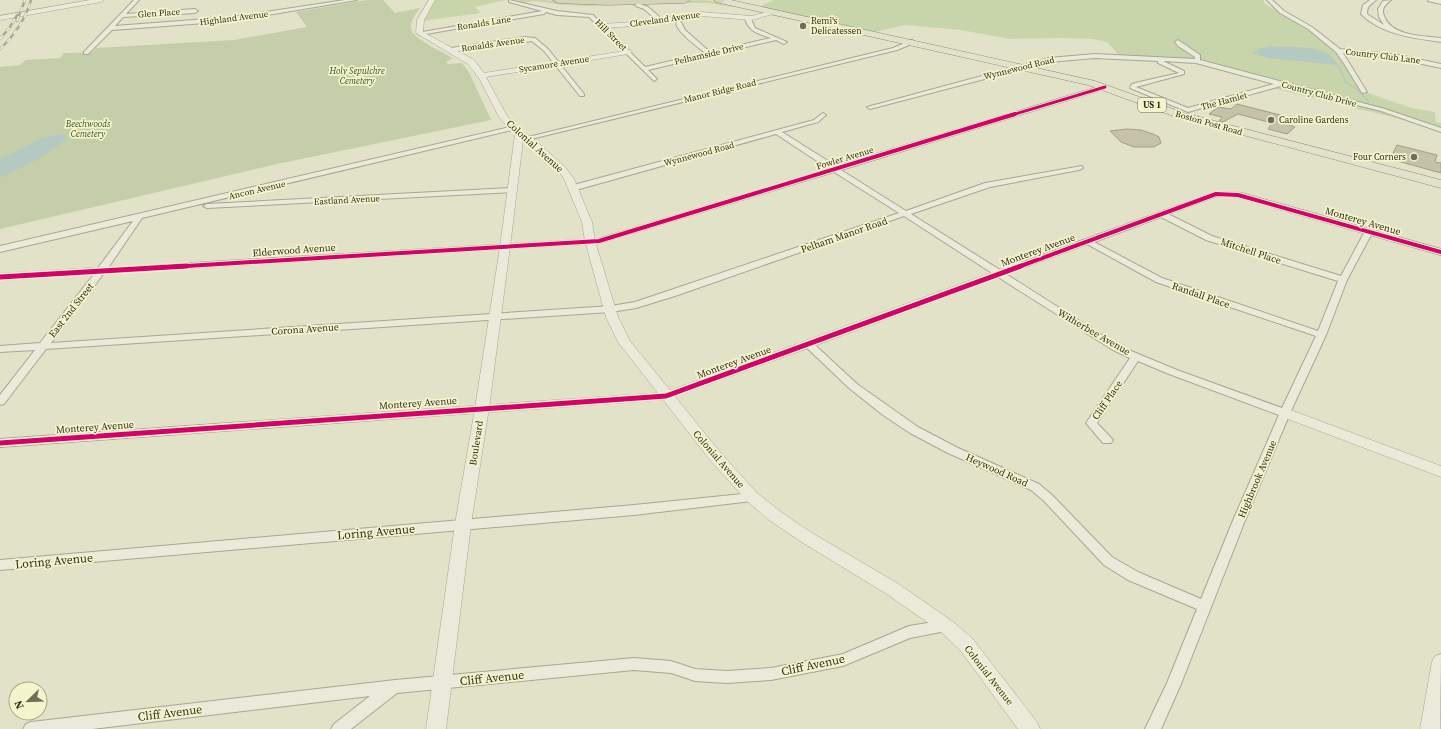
<svg xmlns="http://www.w3.org/2000/svg" width="1441" height="729" font-family="'Source Serif 4',serif">
<rect width="100%" height="100%" fill="#e2e2c8"/>
<!-- green -->
<path fill="#c8d5aa" d="M433,0h73l-31,7 6,6 -59,8z
M514,0h33l27,2 133,-2 29,6 -4,1 -23,-4h-75l-44,3 -26,-1 -30,-4 -10,2z
M774,0h490v3c29,19 64,34 83,65 5,7 8,15 12,22l53,18 23,4 1,10 5,1v8l-16,-4 -16,-6 -137,-33 11,-4 -89,-23 -74,-5 -13,-14 -15,-3 -28,-1 -55,1 -48,-9 -56,-5 -34,8 -113,-26z"/>
<!-- cemetery -->
<path fill="#c4cfaa" d="M367,0h16l12,13 25,-5c-4,6 -10,13 -9,20 0,10 33,25 42,30l-7,4 2,2 14,-1 7,9 22,48 -214,44 -277,65v-162l20,-2 6,-5 34,-2 4,-5 29,-1 3,-4 138,-8 73,-13 -11,-15z"/>
<!-- water -->
<path fill="#b4c9c2" d="M1271,46c21,3 56,-4 67,19l-71,-7 -15,-5 9,-5z
M62,134l5,4 -4,4 -26,18 -37,18v-19l43,-21z"/>
<g fill="none" stroke-linecap="round" stroke-linejoin="round">
<!-- stream -->
<path stroke="#b4c9c2" stroke-width="1.5" d="M1336,65l3,2 7,15 13,9 9,10v3"/>
</g>
<!-- building -->
<path fill="#c6c2a9" stroke="#a29e88" d="M1237,104l47,12 -3,5 14,6 -8,7 -19,-5 4,-6 -34,-9 -15,8 -4,-1 3,-4 -13,-3 9,-7 13,2z
M1127,129l14,1 12,4 6,3 2,6 -7,4h-20l-13,-5 -11,-11z
M1397,145l40,10 -2,7 6,1v10l-51,-14z"/>
<g fill="none" stroke-linecap="round" stroke-linejoin="round">
<!-- minor casing -->
<g stroke="#a7a692" stroke-width="2">
<path id="minor" d="M134,0h5l-13,14 69,-5 3,2 -3,2 -72,4 -8,9 117,-9 113,-17h12l-125,21 -120,9 -24,24h-4v-2z
M509,0l48,11 36,4 52,52 60,-14c-7,-6 -28,-21 -29,-30l3,-2 2,1 4,8 25,22 61,-14c-12,-4 -22,-6 -26,-19l3,-2 3,2 4,9 32,14 -3,2 -8,-4 -128,30 9,9 -3,2 -65,-64 -32,-2 -11,-3 -2,2 -124,21 -3,-2 125,-22 -33,-9z
M1267,0h5l12,11 28,16 28,22 59,6 42,9v4l-42,-9 -56,-6 24,39 -5,1 -19,-31 -7,-10 -28,-23 -28,-16z
M1370,0h6c-5,5 -9,5 -9,14l17,11 -5,-8 -1,-8 5,-8 8,-1c-6,5 -11,9 -6,18 8,18 38,18 56,20v4c-27,-4 -59,-7 -80,-28l2,-9z
M1428,0h13v4l-13,-3z
M638,3l10,4 15,13v2h-4l-15,-13 -8,-3 -1,-1z
M524,37l11,1 13,11 36,45v2h-4l-36,-45 -12,-10 -81,11 -3,-2 3,-2z
M912,40l2,1v2l-17,7 -370,90 -3,-2 369,-90z
M1178,40l22,15v5l185,49 56,19v4l-60,-21 -100,-25 -93,26 -58,-24 1,-3 4,-2 44,-10 -21,-10v-2l-63,-3 -46,4 -179,47 -3,-2 182,-49 46,-4 100,5v-2l-17,-11 -3,-4zM1163,61l33,2 78,21 -86,24 -52,-21 48,-13v-3z
M1105,85l3,2 -1,1 -266,82 65,41 79,-28 97,-17 1,2 -4,2 -89,17 -79,27 89,56 216,-78 25,1 200,56v6l-70,-20 -24,45 -21,55 -36,78 -44,105 -65,166 -20,45h-16l22,-46 30,-74 -69,-29 -24,-15 -60,-64 -13,-11 -83,-37 -38,-20 -27,-18 -34,-27 -42,-40 -141,51 -666,48v-8l665,-46 327,-120 -88,-57 -229,80 -39,12 -25,4 -565,37 -42,55 -4,1v-10l35,-45 -35,2v-6l40,-3 54,-69 -94,6v-6l98,-6 35,-47 -133,31v-6l514,-120 3,2 -1,1 -374,89 -34,50 490,-29 231,-70 -53,-35 -200,56h-6v-4l244,-66 9,-7 3,2 -8,7 -36,10 54,34zM834,172l65,41 -264,89 -24,4 -560,37 53,-70 495,-30zM1217,196l21,1 126,36 -23,43 -129,-40 -44,-22zM1161,217l45,23 132,41 -20,50 -156,-53 -68,-36zM1087,244l69,38 160,54 -34,72 -105,-38 -58,-24 -113,-72zM998,277l115,73 17,8 -44,65 17,20h8l2,-3 -16,-17 41,-62 31,13 110,41 -45,103 -33,81 -63,-27 -26,-15 -60,-62 -13,-11 -83,-37 -38,-20 -61,-43 -42,-39z
M512,188h3v4l-308,16 -4,-2 4,-2z
M752,493l4,1 2,3 -2,3 -4,1 -118,14 -634,55v-10l634,-55z
M946,620l5,2 2,4 -2,4 -41,8 -67,28 -72,14 -44,3 -32,-2 -24,-8 -37,-3 -237,23 -46,36h-20l3,-5 36,-28 -278,33h-69l3,-5 5,-2 364,-42 239,-22 37,3 24,8 32,2 44,-3 72,-14 66,-28z"/>
</g>
<!-- tertiary casing -->
<g stroke="#a7a692" stroke-width="1">
<path id="tertiary" d="M90,0h14l-3,2 -101,18v-4z
M429,0h6l-11,20 -1,12 51,28 10,13 147,-23 1,2 -4,2 -142,23 21,39 15,16 13,8 30,27 9,12 18,43 3,19 23,76 12,24 90,111 37,41 24,19 31,21 85,50 55,38 20,17 65,84 3,7h-22l-58,-79 -20,-19 -55,-38 -85,-52 -31,-21 -22,-19 -37,-41 -92,-118 -12,-25 -21,-76 -3,-19 -18,-43 -5,-8 -36,-31 -13,107 -21,161 -18,116 -25,205h-20l29,-205 20,-116 25,-161 15,-113 -16,-17 -20,-39 -3,-2v-2l-8,-10 -52,-31 1,-13z
M774,10l3,2 -1,1 -24,7 -51,-4 -52,9 -47,3 -3,-2 3,-2 47,-3 52,-9 51,4z
M1285,408l156,58v11l-161,-61 -2,-3 2,-3z
M1441,654l-1,75h-20l12,-67 3,-6z"/>
</g>
<!-- primary casing -->
<g stroke="#8c8b79" stroke-width="1">
<path id="primary" d="M716,0h15l364,81 89,32 257,67v8l-265,-71 -88,-32 -368,-82z"/>
</g>
<!-- motorway casing -->
<g stroke="#8c8b79" stroke-width="1">
<path id="motorway" d="M553,0h137l-5,3 -78,2 -49,-2z
M714,0h12l-5,3 -5,-1z"/>
</g>
<!-- minor -->
<use href="#minor" fill="#eaeada" fill-rule="evenodd"/>
<!-- tertiary -->
<use href="#tertiary" fill="#eaeada" fill-rule="evenodd"/>
<!-- primary -->
<use href="#primary" fill="#e2e2cb" fill-rule="evenodd"/>
<!-- motorway -->
<use href="#motorway" fill="#d5d4b9" fill-rule="evenodd"/>
<!-- rail casing -->
<g stroke="#a9a89b" stroke-width="2.5">
<path id="rail" d="M17,21l8,-21
M0,39l10,-12 7,-12
M0,49c15,-14 25,-29 31,-49"/>
</g>
<!-- rail -->
<use href="#rail" stroke="#f4f5cd" stroke-width="1.5" stroke-dasharray="5" stroke-linecap="butt"/>
<!-- cycleway-far2 casing -->
<g stroke="#f4f5cd" stroke-width="4.5">
<path id="cycleway-far2" d="M1012,115l93,-28"/>
</g>
<!-- cycleway-far1 casing -->
<g stroke="#f4f5cd" stroke-width="6">
<path id="cycleway-far1" d="M170,267l429,-26 416,-127
M1018,267l198,-73 22,1 203,57"/>
</g>
<!-- cycleway casing -->
<g stroke="#f4f5cd" stroke-width="8">
<path id="cycleway" d="M0,277l187,-11
M0,443l666,-47 355,-130"/>
</g>
<!-- cycleway-far2 -->
<use href="#cycleway-far2" stroke="#d6006c" stroke-width="3"/>
<!-- cycleway-far1 -->
<use href="#cycleway-far1" stroke="#d6006c" stroke-width="4"/>
<!-- cycleway -->
<use href="#cycleway" stroke="#d6006c" stroke-width="5"/>
</g>
<!-- markers -->
<g fill="#716e58" stroke="#f4f5cd" stroke-width="1.5">
<circle cx="803" cy="26" r="4"/>
<circle cx="1271" cy="120" r="4"/>
<circle cx="1414" cy="157" r="4"/>
</g>
<g text-anchor="middle" dominant-baseline="central" stroke-width="3.5" stroke-linejoin="round" paint-order="stroke">
<!-- far-street labels -->
<g font-size="9" fill="#342f1b" stroke="#f4f5cd">
<text transform="translate(159 13) rotate(-4)">Glen Place</text>
<text transform="translate(234 18) rotate(-7)">Highland Avenue</text>
<text transform="translate(665 19) rotate(-8)">Cleveland Avenue</text>
<text transform="translate(484 23) rotate(-9)">Ronalds Lane</text>
<text transform="translate(611 35) rotate(45)">Hill Street</text>
<text transform="translate(493 44) rotate(-8)">Ronalds Avenue</text>
<text transform="translate(709 54) rotate(-13)">Pelhamside Drive</text>
<text transform="translate(1383 56) rotate(7)">Country Club Lane</text>
<text transform="translate(554 64) rotate(-9)">Sycamore Avenue</text>
<text transform="translate(1019 68) rotate(-14)">Wynnewood Road</text>
<text transform="translate(720 91) rotate(-14)">Manor Ridge Road</text>
<text transform="translate(1319 94) rotate(15)">Country Club Drive</text>
<text transform="translate(1224 101) rotate(-15)">The Hamlet</text>
<text transform="translate(1209 123) rotate(16)">Boston Post Road</text>
<text transform="translate(699 154) rotate(-15)">Wynnewood Road</text>
<text transform="translate(845 158) rotate(-17)">Fowler Avenue</text>
<text transform="translate(257 190) rotate(-13)">Ancon Avenue</text>
<text transform="translate(347 200) rotate(-3)">Eastland Avenue</text>
</g>
<!-- far-poi labels -->
<g font-size="9" fill="#342f1b" stroke="#f4f5cd" text-anchor="start">
<text x="811" y="21">Remi's<tspan x="811" dy="10">Delicatessen</tspan></text>
<text x="1279" y="120">Caroline Gardens</text>
<text x="1406" y="157" text-anchor="end">Four Corners</text>
</g>
<!-- far-park labels -->
<g font-size="9" font-style="italic" fill="#365122" stroke="#f4f5cd">
<text x="357" y="71">Holy Sepulchre<tspan x="357" dy="10">Cemetery</tspan></text>
<text x="88" y="124">Beechwoods<tspan x="88" dy="10">Cemetery</tspan></text>
</g>
<!-- shield labels -->
<rect fill="#f4f5cd" stroke="#6e6a50" stroke-width="1" x="1138" y="98" width="28" height="14" rx="3"/>
<g font-size="9" font-weight="bold" fill="#342f1b">
<text x="1152" y="105">US 1</text>
</g>
<!-- street labels -->
<g font-size="10" fill="#342f1b" stroke="#f4f5cd">
<text transform="translate(535 146) rotate(42)">Colonial Avenue</text>
<text transform="translate(1363 221) rotate(16)">Monterey Avenue</text>
<text transform="translate(844 235) rotate(-19)">Pelham Manor Road</text>
<text transform="translate(294 250) rotate(-4)">Elderwood Avenue</text>
<text transform="translate(1038 250) rotate(-20)">Monterey Avenue</text>
<text transform="translate(1251 251) rotate(18)">Mitchell Place</text>
<text transform="translate(1201 295) rotate(19)">Randall Place</text>
<text transform="translate(71 310) rotate(-52)">East 2nd Street</text>
<text transform="translate(305 329) rotate(-4)">Corona Avenue</text>
<text transform="translate(1094 332) rotate(30)">Witherbee Avenue</text>
<text transform="translate(734 362) rotate(-20)">Monterey Avenue</text>
<text transform="translate(1107 400) rotate(-56)">Cliff Place</text>
<text transform="translate(418 403) rotate(-4)">Monterey Avenue</text>
<text transform="translate(95 427) rotate(-4)">Monterey Avenue</text>
<text transform="translate(476 443) rotate(-81)">Boulevard</text>
<text transform="translate(719 459) rotate(49)">Colonial Avenue</text>
<text transform="translate(997 470) rotate(24)">Heywood Road</text>
<text transform="translate(1257 479) rotate(-67)">Highbrook Avenue</text>
<text transform="translate(989 675) rotate(52)">Colonial Avenue</text>
</g>
<!-- near-street labels -->
<g font-size="12" fill="#342f1b" stroke="#f4f5cd">
<text transform="translate(376 532) rotate(-5)">Loring Avenue</text>
<text transform="translate(54 561) rotate(-5)">Loring Avenue</text>
<text transform="translate(813 665) rotate(-12)">Cliff Avenue</text>
<text transform="translate(492 678) rotate(-6)">Cliff Avenue</text>
<text transform="translate(170 713) rotate(-7)">Cliff Avenue</text>
</g>
</g>
<!-- north arrow -->
<g transform="translate(28 701) rotate(247)"><circle r="19" fill="#f4f5cd" stroke="#a7a686"/>
<path d="M0-3L7 15L0 10L-7 15Z" fill="#716e58"/>
<text y="-6" font-size="11" font-weight="bold" text-anchor="middle" fill="#342f1b">N</text>
</g>
</svg>
